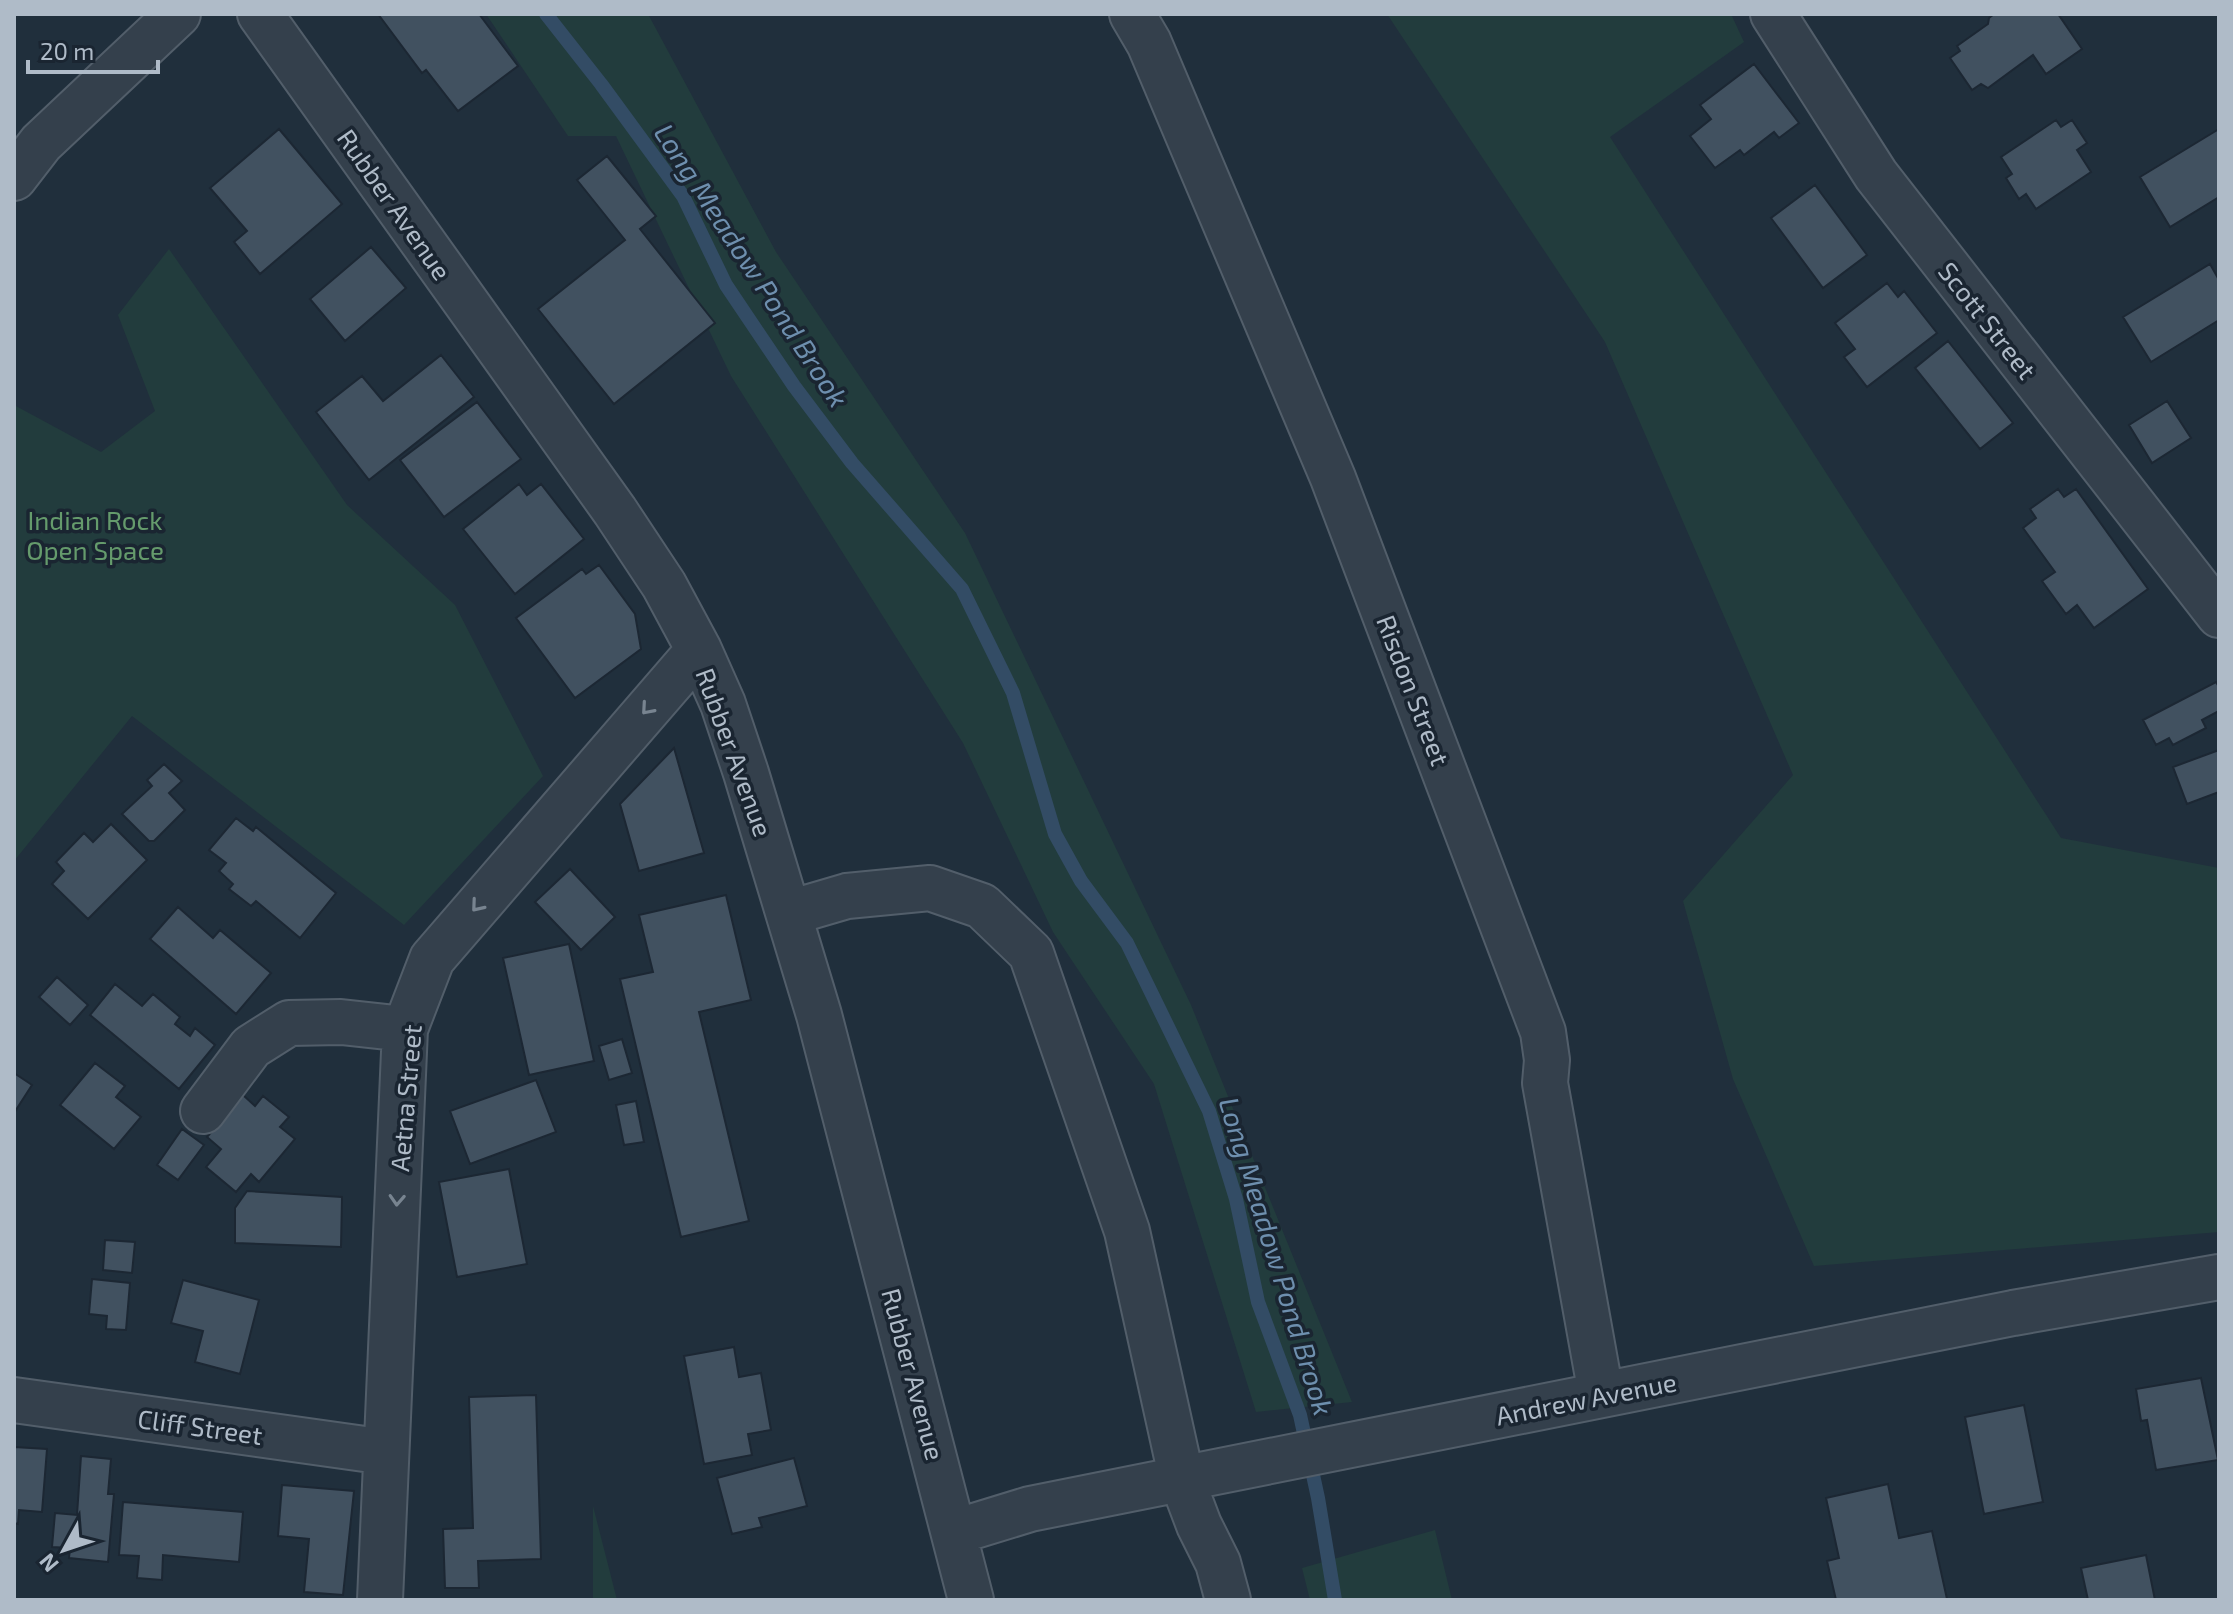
<svg xmlns="http://www.w3.org/2000/svg" width="2233" height="1614" font-family="'Exo 2',sans-serif">
<rect width="100%" height="100%" fill="#202f3c"/>
<!-- green -->
<path fill="#223c3d" d="M486,14h162l128,238 189,281 226,472 161,397 -96,10 -102,-328 -101,-152 -90,-189 -232,-367 -115,-240h-48z
M1387,14h344l13,28 -134,95 451,701 158,30v364l-405,34 -81,-187 -50,-178 110,-126 -188,-433z
M169,249l178,256 108,100 88,171 -139,149 -272,-209 -118,145v-456l87,47 54,-41 -37,-96z
M593,1506l24,94h-24z
M1435,1530l17,70h-142l-8,-32z"/>
<g fill="none" stroke-linecap="round" stroke-linejoin="round">
<!-- stream -->
<path stroke="#334c65" stroke-width="14" d="M546,14l55,70 82,112 43,89 68,101 58,77 110,126 51,104 42,141 26,47 46,62 82,168 27,88 22,103 42,113 18,83 17,102"/>
</g>
<!-- building -->
<path fill="#415160" stroke="#1c2733" stroke-width="2" d="M378,14h101l39,52 -60,45 -32,-41 -4,3z
M1994,14h64l24,35 -36,25 -13,-19 -45,33 -7,-4 -9,6 -22,-32 10,-7 -3,-5 31,-22 1,-6z
M1754,64l45,59 -20,15 -5,-6 -30,23 -4,-5 -25,18 -25,-32 21,-17 -11,-14z
M2056,120l5,7 11,-7 15,23 -10,7 14,22 -55,37 -10,-15 -7,5 -13,-21 6,-4 -11,-17z
M279,129l63,75 -82,70 -26,-32 13,-11 -37,-43z
M2219,129v68l-49,30 -30,-50z
M607,156l49,60 -16,13 75,94 -101,81 -76,-95 87,-69 -48,-60z
M1815,185l52,70 -44,33 -52,-70z
M371,247l35,41 -61,53 -35,-42z
M2210,264l9,16v40l-68,42 -28,-45z
M1887,283l11,14 6,-6 33,42 -70,54 -23,-30 11,-8 -20,-26z
M1948,341l65,82 -33,26 -65,-81z
M441,355l33,42 -105,83 -53,-68 46,-36 21,25z
M2167,401l24,37 -39,25 -23,-38z
M477,402l44,57 -77,58 -44,-57z
M519,484l8,11 14,-11 43,55 -69,55 -52,-65z
M2058,489l6,8 12,-8 72,100 -54,39 -17,-23 -11,9 -24,-33 13,-9 -32,-44 13,-10 -6,-9z
M599,565l36,49 6,35 -66,49 -59,-80 66,-49 4,5z
M2216,682l3,5v24l-17,9 4,8 -33,17 -4,-7 -13,7 -13,-25z
M674,748l30,105 -65,18 -19,-67z
M2219,750v42l-32,12 -14,-37z
M164,764l18,17 -13,12 16,17 -31,31h-5l-27,-27 30,-28 -5,-6z
M236,818l17,13 3,-4 80,66 -36,45 -44,-37 -5,5 -22,-17 4,-5 -14,-13 7,-8 -17,-13z
M111,824l36,36 -59,59 -36,-35 12,-13 -8,-9 28,-29 9,9z
M570,869l45,48 -34,33 -46,-48z
M726,895l25,105 -52,12 50,209 -68,16 -61,-258 33,-7 -14,-57z
M178,907l35,31 7,-8 51,43 -35,41 -86,-75z
M569,944l25,117 -65,14 -26,-117z
M57,977l31,28 -18,20 -31,-28z
M115,984l27,22 11,-12 27,23 -5,7 15,12 5,-8 20,17 -36,44 -89,-74z
M622,1039l10,34 -23,7 -10,-34z
M95,1063l30,23 -9,11 25,20 -27,32 -54,-44z
M14,1073l18,12 -18,28z
M536,1080l20,52 -86,32 -20,-53z
M243,1095l12,11 8,-10 26,21 -9,10 15,12 -36,43 -8,-8 -15,18 -30,-25 15,-18 -14,-12z
M636,1101l8,41 -20,3 -8,-40z
M182,1129l22,16 -26,35 -21,-15z
M509,1169l18,95 -70,13 -18,-95z
M247,1191l95,6 -1,50 -106,-4v-35z
M105,1240l30,2 -3,31 -29,-3z
M92,1279l38,4 -4,47 -20,-1 1,-13 -18,-2z
M183,1280l76,20 -19,74 -45,-12 8,-31 -32,-8z
M734,1347l5,30 22,-4 10,57 -23,4 4,21 -48,9 -20,-108z
M2201,1378l17,82 -62,10 -9,-50 -6,1 -5,-32z
M536,1395l5,164 -63,2 1,27h-34l-2,-59 30,-1 -4,-131z
M2024,1405l19,97 -59,12 -19,-97z
M14,1447l33,2 -5,63 -23,-2 -1,14 -4,-1z
M81,1456l30,3 -3,35h6l-6,68 -39,-4 1,-10 -18,-1 3,-34 22,2z
M794,1458l13,48 -48,12 3,9 -30,7 -15,-56z
M1888,1484l11,54 33,-7 15,68 -111,1 -9,-39 12,-3 -13,-60z
M282,1485l72,6 -11,104 -39,-3 5,-53 -31,-3z
M123,1502l120,10 -4,50 -76,-7 -1,25 -25,-2 2,-22 -20,-1z
M2146,1555l9,45h-67l-7,-32z"/>
<g fill="none" stroke-linecap="round" stroke-linejoin="round">
<!-- minor casing -->
<g stroke="#525e6a" stroke-width="48">
<path id="minor" d="M260,14l355,497 49,74 35,65 24,54 23,69 73,242 152,585
M1132,14l17,29 184,435 210,554 4,28 -2,23 56,311
M1773,14l103,161 343,440
M14,178l27,-35 137,-129
M789,913l58,-17 83,-8 52,18 49,47 96,278 55,249 17,45 19,38 10,37
M203,1111l48,-64 38,-24 52,-1 64,7
M14,1400l372,52
M955,1532l75,-23 45,-9 938,-187 206,-36
M380,1600l25,-571 27,-70 267,-309"/>
</g>
<!-- minor -->
<use href="#minor" stroke="#34404c" stroke-width="44"/>
</g>
<!-- one-way arrows -->
<defs><path id="oneway-chevron" d="M-2-3.5L2.5 0L-2 3.5" fill="none" stroke-width="1.6" stroke-linecap="round" stroke-linejoin="round" transform="scale(2)"/></defs>
<g stroke="#788490">
<use href="#oneway-chevron" transform="translate(647 709) rotate(131)"/>
<use href="#oneway-chevron" transform="translate(477 906) rotate(130)"/>
<use href="#oneway-chevron" transform="translate(397 1200) rotate(93)"/>
</g>
<g text-anchor="middle" dominant-baseline="central" stroke-width="7" stroke-linejoin="round" paint-order="stroke">
<!-- street labels -->
<g font-size="26" fill="#afbbc8" stroke="#1a2531">
<text transform="translate(395 204) rotate(55)">Rubber Avenue</text>
<text transform="translate(1988 320) rotate(52)">Scott Street</text>
<text transform="translate(1414 690) rotate(69)">Risdon Street</text>
<text transform="translate(735 752) rotate(70)">Rubber Avenue</text>
<text transform="translate(405 1098) rotate(-85)">Aetna Street</text>
<text transform="translate(914 1374) rotate(75)">Rubber Avenue</text>
<text transform="translate(1586 1398) rotate(-11)">Andrew Avenue</text>
<text transform="translate(200 1426) rotate(8)">Cliff Street</text>
</g>
<!-- park labels -->
<g font-size="26" fill="#659b6c" stroke="#1a2531">
<text x="95" y="519">Indian Rock<tspan x="95" dy="30">Open Space</tspan></text>
</g>
<!-- water labels -->
<g font-size="28" font-style="italic" fill="#6e8fae" stroke="#1a2531">
<text transform="translate(752 265) rotate(57)">Long Meadow Pond Brook</text>
<text transform="translate(1277 1256) rotate(73)">Long Meadow Pond Brook</text>
</g>
</g>
<!-- border -->
<rect width="2233" height="1614" fill="none" stroke="#afbbc8" stroke-width="32"/>
<!-- north arrow -->
<g transform="translate(64 1550) rotate(230)" stroke="#1a2531" stroke-width="6" paint-order="stroke">
<path d="M0-6L14 30L0 20L-14 30Z" fill="#afbbc8"/>
<text y="-12" font-size="22" font-weight="bold" text-anchor="middle" fill="#afbbc8">N</text>
</g>
<!-- scale -->
<path d="M28 60v12h130v-12" fill="none" stroke="#afbbc8" stroke-width="4"/>
<text x="40" y="60" font-size="24" fill="#afbbc8" stroke="#1a2531" stroke-width="6" paint-order="stroke">20 m</text>
</svg>
